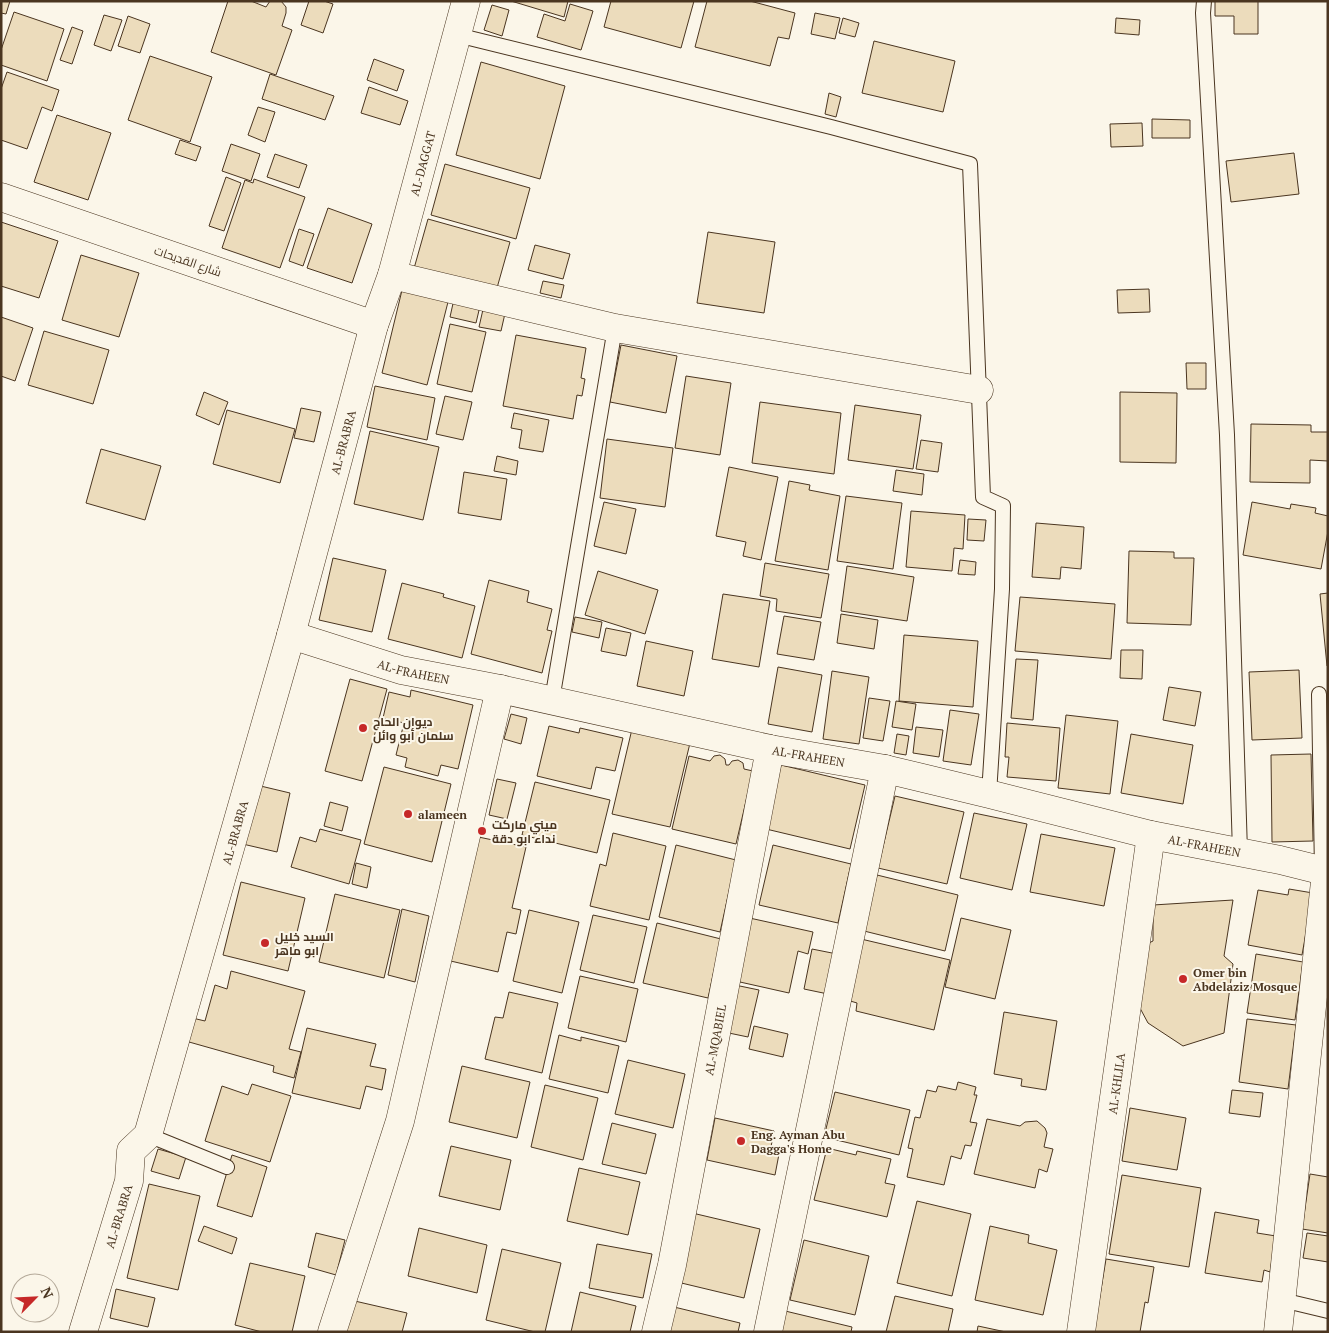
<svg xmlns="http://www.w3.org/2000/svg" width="1329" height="1333" font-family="'PT Serif',Cairo,serif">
<rect width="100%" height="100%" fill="#fbf6e9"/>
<!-- building -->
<path fill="#ecdcbc" stroke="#4a3520" d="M1,1h9l-4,13 -5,-1z
M228,1h23l15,6 4,-6h11l5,6v6l-4,13 10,4 -16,45 -65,-23z
M309,1h15l9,3 -10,29 -22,-8z
M511,1h57l-4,16z
M611,1h83l-13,47 -77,-21z
M707,1h43l45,12 -6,26 -11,-2 -8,29 -75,-19z
M1215,1h43v33h-24v-18h-19z
M570,4l23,7 -12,39 -44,-13 7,-23 21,7z
M492,5l17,5 -7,26 -18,-6z
M14,12l50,17 -17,52 -46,-16v-15z
M815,13l25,5 -5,21 -24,-5z
M104,15l18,5 -11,31 -17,-6z
M128,16l22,8 -10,29 -22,-7z
M843,18l16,5 -4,14 -16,-4z
M1116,18l24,2 -1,15 -24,-2z
M72,27l11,4 -11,33 -12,-4z
M874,41l81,20 -12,51 -81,-19z
M150,56l62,21 -22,65 -62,-22z
M374,59l30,11 -7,21 -30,-11z
M481,62l84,24 -25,93 -84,-24z
M7,72l52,18 -7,21 -10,-4 -15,42 -26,-9v-51z
M270,74l64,22 -9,24 -63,-21z
M369,87l39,14 -8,24 -39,-12z
M829,93l12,4 -5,20 -11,-3z
M258,107l17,5 -10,30 -17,-7z
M57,115l54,18 -23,67 -54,-18z
M1152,119l38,1v18h-38z
M1142,123l1,23 -32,1 -1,-23z
M180,140l21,7 -5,14 -21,-7z
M231,144l29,10 -9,27 -29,-10z
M1294,153l5,41 -68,8 -5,-41z
M275,154l32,11 -8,23 -32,-11z
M445,164l85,24 -14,51 -85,-24z
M226,177l15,6 -17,48 -15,-5z
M254,179l51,18 -25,71 -58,-20 23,-68 8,3z
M328,208l44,16 -20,59 -45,-15z
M428,219l82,23 -15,53 -82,-23z
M1,222l57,19 -19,57 -38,-12z
M299,229l15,5 -11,32 -14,-5z
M708,232l67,10 -11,71 -67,-10z
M535,245l35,9 -7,25 -35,-9z
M81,255l58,18 -20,64 -57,-17z
M543,281l21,4 -3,13 -21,-5z
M403,286l46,12 -22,87 -45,-12z
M1149,289l1,23 -32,1 -1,-23z
M454,299l26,7 -4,17 -26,-6z
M484,305l22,4 -5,22 -22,-4z
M1,317l32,11 -18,53 -14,-5z
M450,324l36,8 -14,60 -35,-8z
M44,331l65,19 -16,54 -65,-19z
M516,335l70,13 -5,30 4,1 -3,17 -5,-1 -4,24 -70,-13z
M621,345l56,11 -11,57 -56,-11z
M1186,363h20v26h-19z
M686,376l45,7 -11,72 -45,-7z
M375,386l60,12 -8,42 -60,-13z
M204,392l24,10 -9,23 -23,-10z
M1120,392l57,1 -1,70 -56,-1z
M445,396l27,6 -9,38 -27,-6z
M760,402l81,11 -7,61 -82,-11z
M855,405l66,10 -8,54 -65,-9z
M301,408l20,4 -7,30 -20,-4z
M227,410l68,19 -15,54 -67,-19z
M514,413l35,7 -6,32 -24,-4 3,-18 -11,-2z
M1251,424l60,1v7h17v29l-18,-1v23l-60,-1z
M370,431l69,16 -16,73 -69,-16z
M607,439l66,9 -8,59 -65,-9z
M921,440l21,3 -4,29 -22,-3z
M101,449l60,17 -16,54 -59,-17z
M497,456l21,5 -2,14 -22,-4z
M729,467l49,10 -17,83 -18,-4 3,-14 -30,-6z
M896,470l28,4 -2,21 -29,-4z
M464,472l43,7 -6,41 -43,-7z
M789,481l21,4 -1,5 31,6 -12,74 -53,-9z
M846,496l56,7 -9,66 -56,-8z
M604,502l32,7 -10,45 -32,-8z
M1252,502l38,7 1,-5 25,4 -1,5 13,3v15l-7,38 -78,-14z
M911,511l54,4 -2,34 -9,-1 -2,23 -46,-4z
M968,519l18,1 -2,21 -17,-1z
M1036,523l48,4 -3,42 -20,-2 -1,12 -28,-2z
M1129,551l45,1v6h20l-3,67 -64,-2z
M333,558l53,12 -14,62 -53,-12z
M960,560l16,2 -1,13 -17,-1z
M765,563l64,11 -8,44 -45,-7 1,-12 -17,-3z
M847,566l67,11 -7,44 -66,-10z
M598,571l60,19 -13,44 -60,-19z
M489,580l40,11 -2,11 25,7 -5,21 5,1 -10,42 -71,-19z
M402,583l42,11 -1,3 32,9 -13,52 -74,-19z
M1328,593v73h-1l-7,-72z
M723,594l47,7 -11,66 -47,-8z
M1020,597l95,7 -4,55 -96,-8z
M841,614l37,6 -4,29 -37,-6z
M784,616l37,6 -7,38 -37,-6z
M575,617l27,5 -3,16 -27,-6z
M606,628l25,5 -5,23 -25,-5z
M904,635l74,6 -5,66 -74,-6z
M646,641l47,10 -9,45 -47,-10z
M1121,650h22l-1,29 -22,-1z
M1016,659l22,1 -5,60 -22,-2z
M778,667l44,8 -10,57 -44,-8z
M1299,670l3,68 -50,2 -3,-68z
M832,671l37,6 -10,67 -36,-5z
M350,679l37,10 -25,92 -37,-10z
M1169,687l32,5 -6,34 -32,-6z
M411,690l62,15 -15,64 -17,-4 -3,11 -33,-9 2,-9 -11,-3 8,-32 -21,-5 6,-26 21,5z
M869,698l21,3 -7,40 -20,-3z
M896,701l20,3 -4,26 -20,-3z
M950,710l29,4 -8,51 -28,-4z
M511,714l16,4 -6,26 -17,-5z
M1066,715l52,6 -8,73 -52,-6z
M1007,723l53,5 -4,53 -49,-4 2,-20h-4z
M549,726l30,7 1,-5 43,10 -8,33 -19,-4 -5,22 -54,-13z
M916,727l27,3 -4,27 -26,-4z
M632,729l58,14 -20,84 -58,-13z
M897,734l12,2 -3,19 -12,-2z
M1131,734l62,11 -10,59 -62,-11z
M1311,754l2,87 -41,1 -1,-87z
M720,755l5,4 1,6h3l3,-4 6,-1 5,3 1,6 9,2 -17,73 -64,-15 17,-73 21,5 4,-5z
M781,765l84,20 -15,64 -84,-20z
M384,767l67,17 -19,78 -68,-18z
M497,779l19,4 -9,36 -18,-4z
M535,782l75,18 -13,53 -75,-18z
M248,783l42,10 -13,59 -43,-10z
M895,796l69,16 -17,72 -69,-16z
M330,802l18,5 -6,24 -18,-5z
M974,813l53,11 -15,66 -52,-12z
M320,829l41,11 -12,44 -58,-17 9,-30 16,5z
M613,833l53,13 -17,74 -59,-14 10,-42 6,2z
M1041,834l74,14 -11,58 -74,-14z
M469,835l57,12 -14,61 9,2 -5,24 -9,-2 -9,40 -56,-13z
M676,845l60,15 -16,72 -61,-15z
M773,845l78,19 -13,59 -79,-18z
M356,863l15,4 -4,21 -15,-4z
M877,875l81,20 -13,56 -81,-20z
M241,882l64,16 -17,73 -65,-16z
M1289,889l24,4 -11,62 -54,-10 10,-55 30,5z
M335,894l65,16 -16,68 -65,-16z
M1233,900l-9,56 9,8 -9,69 -41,13 -35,-23 -15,-28 7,-48 13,-6v-36z
M402,909l27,7 -14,66 -27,-7z
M529,910l50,12 -17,71 -49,-12z
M593,915l54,12 -13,56 -54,-13z
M745,917l68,15 -5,22 -10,-3 -9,42 -58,-13z
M961,918l50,12 -16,69 -50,-12z
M657,923l64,16 -13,59 -65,-15z
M861,939l89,21 -16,70 -78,-19 1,-8 -10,-3z
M812,949l25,5 -9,40 -24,-5z
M1256,954l47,8 -8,58 -48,-7z
M231,971l74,20 -16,58 12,3 -7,26 -21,-6 1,-6 -92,-26 6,-23 17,4 10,-36 12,4z
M580,976l58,13 -12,53 -58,-14z
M735,985l24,5 -11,47 -24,-5z
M509,992l49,11 -16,70 -57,-14 10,-42 8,1z
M1004,1012l53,9 -11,69 -25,-4 1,-7 -28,-5z
M1247,1019l49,6 -8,64 -49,-7z
M754,1026l34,8 -5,23 -34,-8z
M307,1028l69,16 -6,22 16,3 -4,21 -16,-4 -6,23 -68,-16z
M559,1035l22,6v-4l38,9 -11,47 -59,-14z
M628,1060l57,14 -12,54 -58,-14z
M462,1066l68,16 -13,56 -68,-16z
M958,1082l18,5 -2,8h3l-7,27 7,1 -6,23 -6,-1 -4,14 -10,-3 -7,29 -37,-8 6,-28 -5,-1 7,-31 5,1 7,-28 9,2 2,-6 18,4z
M252,1084l39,12 -21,66 -65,-21 17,-55 26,9z
M545,1085l53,13 -15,62 -52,-13z
M1232,1090l31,3 -3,24 -31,-4z
M835,1092l75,18 -11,45 -75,-18z
M1130,1108l56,10 -9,52 -55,-9z
M715,1118l59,13 -4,21 9,2 -4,21 -68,-15z
M987,1119l33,7 5,-4 12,-1 8,7 2,5 -3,14 9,2 -6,23 -8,-3 -4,19 -61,-14z
M612,1123l44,11 -10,40 -44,-10z
M451,1146l60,14 -11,50 -61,-14z
M827,1148l29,7 1,-4 34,8 -6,24 10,2 -8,32 -73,-17z
M158,1149l28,8 -7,22 -28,-8z
M232,1155l35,12 -15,50 -35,-11z
M579,1168l61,14 -12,53 -61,-14z
M1310,1174l18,3v56l-26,-4z
M1122,1175l79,13 -12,79 -80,-13z
M149,1184l51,12 -22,94 -51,-12z
M917,1201l54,13 -19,82 -55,-13z
M688,1212l72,17 -16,69 -71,-17z
M1215,1212l44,8 -2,13 19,3 -6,36 -6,-2 -2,12 -57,-9z
M204,1226l33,12 -5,16 -34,-13z
M990,1226l39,9 -1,8 29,7 -14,65 -68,-15z
M419,1228l68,17 -10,48 -69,-17z
M316,1233l29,7 -9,35 -28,-8z
M1307,1233l21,3v26l-25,-4z
M804,1240l65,16 -14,59 -65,-15z
M597,1244l55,10 -9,44 -54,-10z
M502,1249l59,14 -16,69h-10l-49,-12z
M1106,1259l48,8 -6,36 -3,-1 -5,30h-46z
M250,1263l55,13 -13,56h-30l-27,-7z
M116,1289l39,9 -7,29 -38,-9z
M580,1292l56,14 -6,26h-59z
M895,1296l58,13 -5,23h-62z
M346,1299l61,14 -5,19h-63z
M670,1306l70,17 -2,9h-74z
M781,1310l71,17 -1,5h-75z
M978,1326l28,6h-29z"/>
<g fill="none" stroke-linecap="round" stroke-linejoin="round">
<!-- service casing -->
<g stroke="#4a3520" stroke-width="16">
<path id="service" d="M1204,1l-1,12 24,422 13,417
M457,35l374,92 139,37 13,333 20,9 -1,83 -13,205
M1319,694l3,177
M552,700l63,-372
M148,1135l79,32
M1282,1300l46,11"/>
</g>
<!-- minor casing -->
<g stroke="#4a3520" stroke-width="29">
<g id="minor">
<path d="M1,197l373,128"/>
<path d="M392,275l223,53 364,62"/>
<path id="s1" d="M291,635l110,35 99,19 270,60 115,20 104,25 162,41 129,25 48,12"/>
<path id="s2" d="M83,1332l46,-151 2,-30 17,-16 143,-500 83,-310 18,-50 74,-274"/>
<path d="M332,1332l68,-211 100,-432"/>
<path id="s3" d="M656,1332l16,-67 98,-516"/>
<path d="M768,1332l117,-563"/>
<path id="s4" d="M1081,1332l70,-497"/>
<path d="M1278,1332l48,-460"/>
</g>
</g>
<!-- service -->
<use href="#service" stroke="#fbf6e9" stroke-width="14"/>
<!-- minor -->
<use href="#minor" stroke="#fbf6e9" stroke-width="28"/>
</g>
<!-- markers -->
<g fill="#c62828" stroke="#fbf6e9" stroke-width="2">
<circle cx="363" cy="728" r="5"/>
<circle cx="408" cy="814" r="5"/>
<circle cx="482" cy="831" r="5"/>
<circle cx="265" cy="943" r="5"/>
<circle cx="1183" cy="979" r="5"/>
<circle cx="741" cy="1141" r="5"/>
</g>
<g text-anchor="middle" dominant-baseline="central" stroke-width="4" stroke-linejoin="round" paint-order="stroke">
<!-- street labels -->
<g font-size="12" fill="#4a3520" stroke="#fbf6e9">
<text stroke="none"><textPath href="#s2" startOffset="1221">AL-DAGGAT</textPath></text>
<text transform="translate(188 261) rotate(19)">شارع القديحات</text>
<text stroke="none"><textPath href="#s2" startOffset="931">AL-BRABRA</textPath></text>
<text stroke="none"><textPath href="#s1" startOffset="128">AL-FRAHEEN</textPath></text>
<text stroke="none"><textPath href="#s1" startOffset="532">AL-FRAHEEN</textPath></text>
<text stroke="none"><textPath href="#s2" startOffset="526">AL-BRABRA</textPath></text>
<text stroke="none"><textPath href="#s1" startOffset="938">AL-FRAHEEN</textPath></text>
<text stroke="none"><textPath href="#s3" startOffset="298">AL-MQABIEL</textPath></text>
<text stroke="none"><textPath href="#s4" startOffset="251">AL-KHLILA</textPath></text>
<text stroke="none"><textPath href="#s2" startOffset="121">AL-BRABRA</textPath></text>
</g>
<!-- poi labels -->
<g font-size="12" font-weight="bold" fill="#4a3520" stroke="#fbf6e9" text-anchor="start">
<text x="373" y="721">ديوان الحاج<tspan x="373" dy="14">سلمان أبو وائل</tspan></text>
<text x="418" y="814">alameen</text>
<text x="492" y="824">ميني ماركت<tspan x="492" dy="14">نداء ابو دقة</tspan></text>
<text x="275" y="936">السيد خليل<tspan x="275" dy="14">ابو ماهر</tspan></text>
<text x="1193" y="972">Omer bin<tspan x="1193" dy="14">Abdelaziz Mosque</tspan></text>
<text x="751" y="1134">Eng. Ayman Abu<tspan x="751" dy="14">Dagga's Home</tspan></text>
</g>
</g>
<!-- border -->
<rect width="1329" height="1333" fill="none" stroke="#4a3520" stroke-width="5"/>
<!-- north arrow -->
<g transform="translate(35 1298) rotate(66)"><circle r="24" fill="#fbf6e9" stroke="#b4a999"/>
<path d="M0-4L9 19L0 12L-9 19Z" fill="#c62828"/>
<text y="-8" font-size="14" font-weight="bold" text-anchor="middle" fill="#4a3520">N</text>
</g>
</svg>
